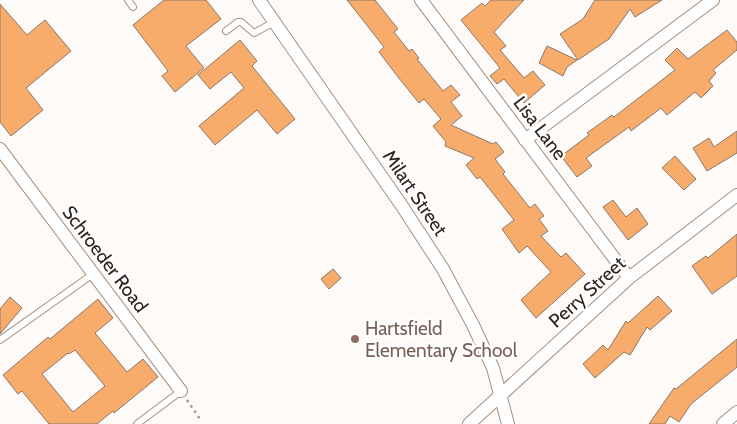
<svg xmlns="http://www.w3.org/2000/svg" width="737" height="424" font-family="Cabin,sans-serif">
<rect width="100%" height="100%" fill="#fefaf7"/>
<!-- building -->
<path fill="#f7ac6c" stroke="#8c7869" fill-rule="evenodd" d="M164,0h42l15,19 -35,27 18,22 -29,24 -13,-16 6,-5 -35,-46z
M347,0h28l23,29 -4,3 15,19 3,-2 7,9 -2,1 26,32 8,-6 9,10 -9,7 11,14 -11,9 42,19 3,-2 8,10 -9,7 10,13 -2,2 27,34 5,-4 9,12 -5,3 9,12 -7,5 20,21 5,-4 19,21 -49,44 -15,-18 30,-28 -24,-26 -8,7 -17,-24 12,-9 -34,-43 -3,2 -11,-14 8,-7 -29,-12 1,-4 -13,-16 8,-7 -17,-20 -5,4 -21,-26 -19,-25 5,-5z
M491,0h33l-30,32 12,14 -6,4 24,28 9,-7 12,14 -21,18 -20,-24 -7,5 -7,-8 10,-8 -39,-48 21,-17 3,3z
M595,0h67l-27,17 -5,-8 -21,30 -31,21 -18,-26 23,-15z
M0,4l27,31 18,-15 26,31 -45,37 17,22 -32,26 -11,-14z
M727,30l10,12v8l-24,20 3,3 -7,8 4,5 -12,12 -6,-6 -28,23 -6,-7 -30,23 -2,-4 -43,31 6,8 -15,11 -16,-21 28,-21 -2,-2 25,-18 2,2 61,-47 -10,-10 12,-12 11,11z
M240,40l17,21 -5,5 43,53 -18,15 -20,-24 -42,35 -16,-19 45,-38 -13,-16 -21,17 -12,-14z
M547,46l30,14 -10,7 -4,9 -24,-13z
M737,131v22l-30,18 -14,-23 16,-10 5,9z
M675,156l21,23 -12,11 -22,-22z
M613,200l13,17 11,-9 11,16 -20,16 -25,-33z
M737,234v42l-25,18 -20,-28 14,-10 2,2z
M333,269l8,9 -12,11 -8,-10z
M658,296l14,15 -22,19 -3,-3 -17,28 -6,-3 -29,26 -12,-14 20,-19 5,5 18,-29 2,2z
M10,297l12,11 -22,26v-25z
M98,299l15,19 -18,15 32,39 16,-13 15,18 -44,36 -1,-2 -16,13h-48l-27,-33 -4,3 -15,-19 45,-38 2,2zM75,350l30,36 -32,26 -31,-38 26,-21 1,1z
M737,339v28l-46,37 -12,18 -9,-6 -5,8h-16l25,-36 2,1z"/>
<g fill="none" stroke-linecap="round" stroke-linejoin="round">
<!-- lane casing -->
<g stroke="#a49080" stroke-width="8">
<path id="lane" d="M128,0l5,7
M226,31l12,-9h3l13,11 20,-11
M0,340l93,-66
M137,424l44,-33"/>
</g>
<!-- street casing -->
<g stroke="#a49080" stroke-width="14">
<path id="street" d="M259,0l143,206 41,63 30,56 20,43 15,56
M421,0l208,278
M525,140l188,-140
M0,149l181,242
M469,424l160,-146 108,-83
M723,424l14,-12"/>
</g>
<!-- path -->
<path stroke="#9d9793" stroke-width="2.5" stroke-dasharray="2.5 4" stroke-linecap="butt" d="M187,400l13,19"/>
<!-- lane -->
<use href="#lane" stroke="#fff" stroke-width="6"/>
<!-- street -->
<use href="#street" stroke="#fff" stroke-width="12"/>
</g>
<!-- markers -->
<circle fill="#8d6e63" stroke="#fff" stroke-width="2" cx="355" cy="339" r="5"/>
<g text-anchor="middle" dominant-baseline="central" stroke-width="5" stroke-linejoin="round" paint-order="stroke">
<!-- street labels -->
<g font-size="19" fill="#2c241e" stroke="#fff">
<text transform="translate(540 128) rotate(53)">Lisa Lane</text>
<text transform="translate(415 193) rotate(56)">Milart Street</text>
<text transform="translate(105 259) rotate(53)">Schroeder Road</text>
<text transform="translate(587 292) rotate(-42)">Perry Street</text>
</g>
<!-- education labels -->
<g font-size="19" fill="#785e54" stroke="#fff" text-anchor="start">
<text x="365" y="328">Hartsfield<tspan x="365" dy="22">Elementary School</tspan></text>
</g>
</g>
</svg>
